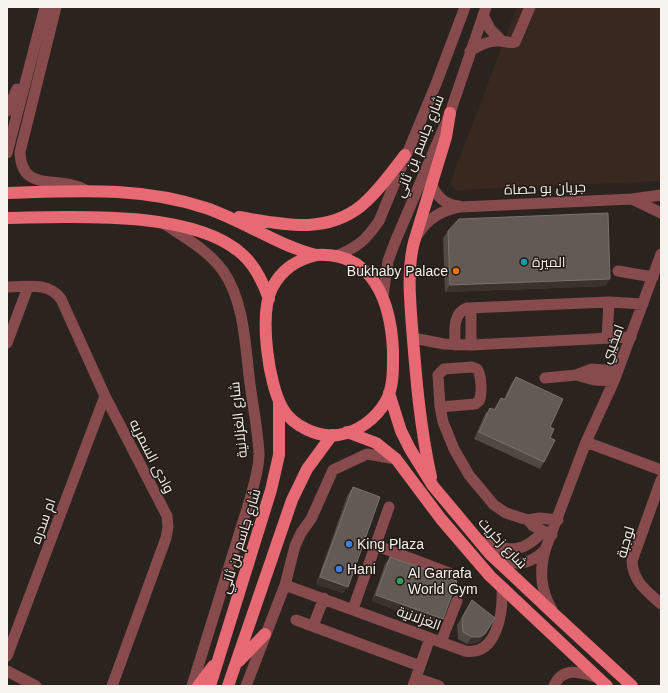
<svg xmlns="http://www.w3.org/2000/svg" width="668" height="693" font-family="Arial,Cairo,sans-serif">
<rect width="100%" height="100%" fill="#2b241e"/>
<!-- education -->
<path fill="#392820" d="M517,7h144v174l-205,9 -6,-7z"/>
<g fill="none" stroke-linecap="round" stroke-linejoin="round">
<!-- minor -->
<path stroke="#874a4d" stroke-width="11" d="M56,7l-36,145c1,43 41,22 67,39
M483,15l7,14 11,11
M470,51c9,-6 19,-11 30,-10 6,0 9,3 15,1l15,-35
M7,111l10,-22
M7,153l38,-146
M432,185c5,12 14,20 27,21
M632,199l29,14
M163,223c21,14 45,27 60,48 23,33 22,80 28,120 3,21 7,42 8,63 0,15 -5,30 -9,45l-58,187
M418,234c10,-16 24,-24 42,-27l172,-8 29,-4
M336,256c22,-9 30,-16 43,-35l57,-137 29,-77
M618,271l35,6
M7,287c19,0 41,-6 54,12l44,97 62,120 1,11 -2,11 -54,148
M383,296l5,-35 7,-19 55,-129 36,-106
M471,308v37
M413,338l31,6 27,1 160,-8
M607,338l2,-36
M7,343l21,-56
M455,345c0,-13 -3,-32 12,-37l142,-6 34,2
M576,375l16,-6 25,2
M545,378l31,-3 18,5 20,1
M440,407l35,-3 4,-3c3,-7 3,-25 -2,-32l-5,-2 -28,2 -6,6 2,32 3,15 11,27 15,26 25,30 12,8 22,7 5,6 19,9
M586,442l75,28
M661,480l-29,81c1,21 15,30 29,43
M528,520l12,-2 18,2
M479,541c28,9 43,15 64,-10
M375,545l74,28
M495,556c21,10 32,11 50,-6
M285,585l180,66c32,5 38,-38 37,-62
M353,609l36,-102
M552,610c-11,-20 -13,-37 -7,-60l41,-108 28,-61 47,-127
M296,620l124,46
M313,626l11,-28
M441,642l16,-41
M7,656l98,-260
M7,671l29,15
M416,678l23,8
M246,686l39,-101 10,-39 6,-13 10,-14 22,-49 34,-16 29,5
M413,686l17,-48
M554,686c9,-21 28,-13 45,-8"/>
<!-- major -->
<path stroke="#e76973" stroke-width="12" d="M7,193c69,-2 133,-7 199,15 38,13 71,37 110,47
M239,217c42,7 86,18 122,-11 17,-14 31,-34 44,-51
M7,218c63,-1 187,-9 236,37 13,12 20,27 26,44
M317,255c57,-3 74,48 76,96 0,15 1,36 -7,50 -10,18 -28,31 -48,34 -20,3 -45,-9 -55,-26 -15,-25 -24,-95 -11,-121 10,-19 24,-28 45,-33z
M389,393l12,38 9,18 23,37 46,55 11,13 65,61 77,71
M347,432l29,11 20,16 45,60 49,57 117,110
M431,477c-11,-50 -15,-99 -19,-150 -2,-27 -5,-58 2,-85l32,-105 4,-24
M239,661l26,-27
M198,686l15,-20
M210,686l61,-196 8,-35v-53
M228,686l64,-186 15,-31 25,-34"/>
</g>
<!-- wall -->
<path fill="#504843" d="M448,231l158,55 -161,6 -2,-54z
M516,377l34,50v11l-6,24 -4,7 -66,-30 11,-25 5,-6 4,1 2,-4 5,-7 3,1 7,-15z
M353,487l-10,106 -27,-9 32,-90z
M390,557l48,69 -66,-25 13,-37z
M472,600l13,34 -5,7 -6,3h-7l-9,-5 -1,-14z"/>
<!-- shaded-wall -->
<path fill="#3a322c" d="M610,279l-4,7 -161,6 5,-7z
M320,577l28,10 -5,6 -27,-9z
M376,595l67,24 -5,7 -66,-25z
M485,634l-5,7 -6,3h-7l5,-7z"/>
<!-- building -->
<path fill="#625a55" stroke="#79726d" d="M608,213l2,66 -160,6 -2,-54 11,-12z
M516,377l47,22 -13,28 4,2 -4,9 5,2 -11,22 -65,-30 11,-24 5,2 6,-12 4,2z
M353,487l27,10 -32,90 -28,-10z
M390,557l67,24 -14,38 -67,-24z
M472,600l23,18 -10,16 -6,3h-7l-9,-5 -1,-14z"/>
<!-- markers -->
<circle fill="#0f9aa8" stroke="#211a15" stroke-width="1.5" cx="524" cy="262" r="4"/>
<circle fill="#e8710a" stroke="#211a15" stroke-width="1.5" cx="456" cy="271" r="4"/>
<g fill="#3f7fe0" stroke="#211a15" stroke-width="1.5">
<circle cx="349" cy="544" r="4"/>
<circle cx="339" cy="569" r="4"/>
</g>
<circle fill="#2e9e5b" stroke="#211a15" stroke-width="1.5" cx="400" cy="581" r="4"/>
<g text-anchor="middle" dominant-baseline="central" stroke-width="3" stroke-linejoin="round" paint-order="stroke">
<!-- street labels -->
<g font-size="14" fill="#f6f2ee" stroke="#211a15">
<text transform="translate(419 146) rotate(-68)">شارع جاسم بن ثاني</text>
<text transform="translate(545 188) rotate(-2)">جريان بو حصاة</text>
<text transform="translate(612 344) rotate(-69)">امخيبي</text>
<text transform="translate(238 420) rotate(-96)">شارع الغزلانية</text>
<text transform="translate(152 456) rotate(63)">وادى السمريه</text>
<text transform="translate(43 521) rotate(-70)">ام سدره</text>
<text transform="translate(240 541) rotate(-73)">شارع جاسم بن ثاني</text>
<text transform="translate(625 542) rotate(-74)">لوجبة</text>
<text transform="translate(503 543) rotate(47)">شارع زكريت</text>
<text transform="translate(419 618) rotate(20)">الغزلانية</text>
</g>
<!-- poi labels -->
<g font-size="14" fill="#f6f2ee" stroke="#211a15" text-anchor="start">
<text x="532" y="262">الميرة</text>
<text x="448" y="271" text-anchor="end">Bukhaby Palace</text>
<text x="357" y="544">King Plaza</text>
<text x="347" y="569">Hani</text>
<text x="408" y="573">Al Garrafa<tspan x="408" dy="16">World Gym</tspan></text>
</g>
</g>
<!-- border -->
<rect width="668" height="693" fill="none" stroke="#f6f2ee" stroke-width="16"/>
</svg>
